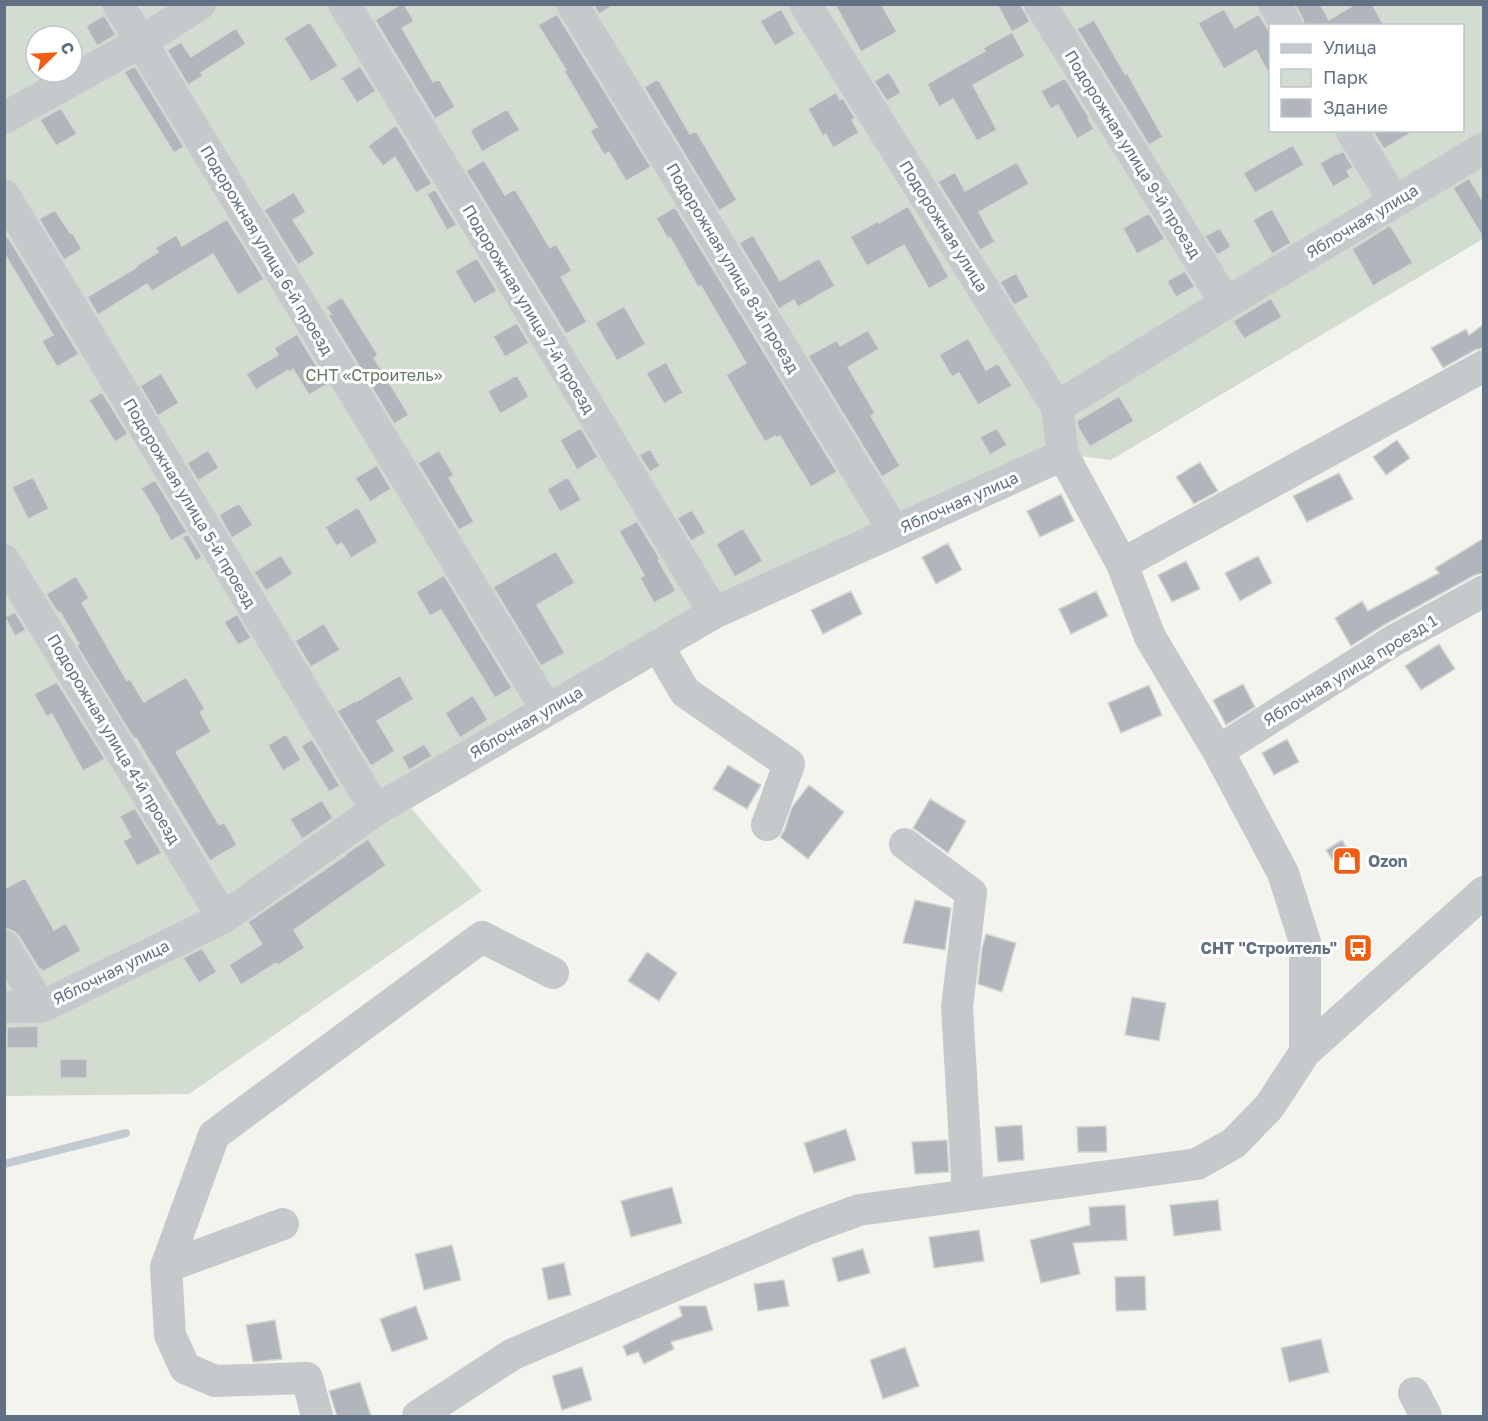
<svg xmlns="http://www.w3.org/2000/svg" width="1488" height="1421" font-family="'Golos Text',sans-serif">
<rect width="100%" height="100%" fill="#f4f4ef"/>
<!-- green -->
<path fill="#d3dcd0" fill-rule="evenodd" d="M4,5h1479v234l-372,221 -64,-8 -648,342 83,97 -293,203 -184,2zM1270,26h192v104h-192zM36,36h36v36h-36z"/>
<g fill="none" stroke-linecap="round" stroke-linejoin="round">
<!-- stream -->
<path stroke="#c2cbd1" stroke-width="8" d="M4,1164l122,-31"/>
</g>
<!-- building -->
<path fill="#b0b6bc" stroke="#d5d5d2" stroke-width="1.5" d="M401,4h3l10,17 -12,7 31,54 6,-3 16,28 -20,12 -60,-99z
M593,4h23l-17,10z
M835,4h46l16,28 -36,20z
M997,4h23l10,18 -18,10z
M1295,4h25l9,16 26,-16h17l12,22h-79l-3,-9z
M781,9l14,25 -20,12 -15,-25z
M1224,9l11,19 24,-14 11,19v43l-14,-26 -32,19 -26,-46z
M557,14l94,153 -25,14 -17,-29 -5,3 -14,-24 7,-4 -33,-56 2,-1 -28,-45z
M104,15l12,20 -19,11 -11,-20z
M1094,20l31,54 2,-1 36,64 -14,8 -72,-116z
M310,22l28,44 -27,16 -27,-44z
M236,28l10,16 -45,29 2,3 -15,9 -21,-35 14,-8 10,15z
M1012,32l13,24 -52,29 24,45 -20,11 -24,-42 -14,8 -12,-23 58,-33 -2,-3z
M135,66l49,81 -10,6 -50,-81z
M360,66l16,25 -19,12 -16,-25z
M889,72l12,21 -14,8 -13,-20z
M1065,78l25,41h-2l6,10 -17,10 -19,-34 -7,4 -10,-18z
M658,79l32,55 6,-3 41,69 -18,11 -75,-124z
M836,92l4,8 3,-2 12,20 -3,2 7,13 -26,15 -7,-14 -3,2 -15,-27z
M61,108l16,26 -21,12 -16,-26z
M507,109l13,21 -38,22 -12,-22z
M396,125l36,59 -16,9 -21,-36 -12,9 -15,-20z
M1377,130h39l-32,19 -10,-16z
M1293,145l11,20 -49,28 -12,-20z
M1343,151l10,16 -6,4 3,6 -17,10 -13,-24 17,-10 1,1z
M484,160l21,35 10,-6 35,59 6,-4 16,27 -11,6 26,45 -21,12 -100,-163z
M1017,162l12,22 -50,28 16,30 -15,8 -42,-68 17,-10 10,19z
M1469,178l15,25v36l-31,-51z
M435,189l22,36 -10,5 -20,-36z
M294,192l12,20 -13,8 22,34 -17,11 -34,-55z
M908,206l41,71 -20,12 -25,-44 -37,21 -17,-29 28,-16 1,2z
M675,207l162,265 -26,15 -31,-51 -3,2 -2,-2 -10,6 -39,-67 20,-12 -45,-77 -3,1 -28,-50 -2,2 -12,-21z
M1272,209l19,34 -19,11 -19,-34z
M55,210l15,23 2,-1 10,17 -18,11 -25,-41z
M1149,213l16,26 -28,15 -14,-26z
M227,219l37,60 -26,16 -25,-41 -61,37 -5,-7 -49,31 -11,-18 50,-30 -1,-1 22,-14 -3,-4 21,-13 6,11z
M1390,225l23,38 -40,23 -21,-37z
M1220,228l11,19 -14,8 -12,-19z
M753,235l27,46 39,-23 16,28 -37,21 -4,-7 -15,9 -40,-66z
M8,237l71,117 -22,13 -15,-26 11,-6 -49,-82v-14z
M477,258l20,33 -23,13 -19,-33z
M1185,271l10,16 -19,10 -9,-16z
M1016,273l13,24 -15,8 -14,-23z
M342,297l36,58 -4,3 35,57 -15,9 -66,-109 3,-1 -5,-7z
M1271,298l11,19 -38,22 -11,-18z
M624,306l22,38 -29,17 -22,-38z
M517,323l12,20 -24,14 -12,-21z
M1484,324v24l-9,2 -32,18 -12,-20 35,-19 3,6z
M868,330l11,19 -31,18 27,46 -4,3 29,50 -18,11 -74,-121 29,-16 3,6z
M297,334l31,50 -19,11 -16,-26 -4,3 -1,-2 -32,20 -10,-16 32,-19 -4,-7z
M968,338l18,32 12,-7 14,23 -34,19 -19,-32 -7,4 -13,-22z
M666,362l17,31 -19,11 -18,-31z
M161,373l18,30 -21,13 -18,-30z
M517,375l12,22 -29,17 -12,-23z
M102,392l26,42 -13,8 -26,-42z
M1119,396l15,25 -44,26 -12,-20 -1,-6z
M581,428l17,29 -21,13 -17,-30z
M997,428l10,17 -17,10 -10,-18z
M1397,440l13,18 -24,17 -13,-18z
M650,449l10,17 -10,6 -11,-17z
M208,450l11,18 -21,13 -11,-18z
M439,450l15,25 -5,3 25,44 -15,8 -41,-67z
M1200,462l18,29 -24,13 -18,-27z
M377,465l14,24 -21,13 -15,-24z
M1339,473l14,26 -46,23 -14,-26z
M33,477l16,32 -21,10 -16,-32z
M568,477l13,23 -21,12 -13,-23z
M155,480l32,52 -16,9 -12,-21 1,-1 -19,-31z
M1061,494l13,27 -34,16 -13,-26z
M239,503l14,22 -21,13 -13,-23z
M358,507l20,35 -27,16 -9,-15 -6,3 -11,-19z
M692,510l14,23 -15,8 -14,-23z
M637,521l23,38 -2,1 18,31 -22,12 -14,-25 4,-3 -25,-44z
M743,528l20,33 -28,16 -19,-33z
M188,534l14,23 -6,4 -14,-24z
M1484,538v35l-9,2 -91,50 -33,21 -16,-28 27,-17 6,10 71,-38 -4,-5z
M948,543l14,27 -26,14 -14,-27z
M556,551l19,32 -38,22 28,48 -24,13 -48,-79z
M281,555l12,19 -27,17 -12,-19z
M1258,556l14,27 -32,18 -15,-28z
M1186,561l14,28 -28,13 -14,-27z
M444,575l68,113 -17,10 -54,-88 -11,6 -14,-24z
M76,576l13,22 -7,5 45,78 3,-2 14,23 42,-25 19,32 -5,3 11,20 -35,20 43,73 5,-3 13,23 -27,16 -74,-123 -2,1 -57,-93 2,-2 -19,-32 -2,1 -12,-19z
M851,591l11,23 -39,20 -12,-24z
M1096,591l12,25 -37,18 -12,-25z
M15,612l11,18 -11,6 -10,-19z
M237,614l14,24 -13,7 -14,-23z
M324,623l16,27 -29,17 -16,-26z
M1439,644l16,25 -34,21 -16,-24z
M400,675l14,24 -37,22 18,30 -24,15 -34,-55 18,-10 1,1z
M57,682l48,77 -22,12 -31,-57 -5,3 -13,-23z
M1243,684l12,23 -29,18 -13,-25z
M1149,685l13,30 -41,18 -13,-30z
M473,695l15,25 -28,18 -15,-25z
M286,734l15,26 -18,11 -15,-26z
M312,739l28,47 -11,6 -28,-46z
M1287,739l12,23 -25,13 -12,-22z
M424,744l8,12 -23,14 -7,-13z
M728,765l33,20 -14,24 -34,-20z
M809,785l35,27 -36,47 -28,-22 4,-6 8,-24z
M930,799l36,22 -18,32 -35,-25z
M322,800l11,18 -31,21 -12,-20z
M135,808l27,45 -25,13 -14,-25 8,-4 -11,-21z
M368,839l18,26 -92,65 11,18 -27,17 -2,-2 -35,22 -12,-20 33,-21 -14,-22 98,-67v-1z
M1342,840l13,22 -15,10 -14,-22z
M25,878l29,52 12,-7 15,28 -39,21 -1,-3h-2l-20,-33 -6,-5 -9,-3v-39z
M915,900l36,8 -6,42 -42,-7z
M986,934l30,9 -14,49 -24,-8 4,-36z
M202,948l15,24 -18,11 -16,-25z
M647,952l30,21 -18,28 -31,-20z
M1132,997l34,6 -7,38 -34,-6z
M38,1026v22h-31v-21z
M60,1059h27v19h-27z
M1022,1125l2,35 -26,2 -3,-35z
M1106,1126l1,26h-29l-1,-25z
M846,1129l10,31 -42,13 -10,-30z
M947,1140l2,32 -34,2 -3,-32z
M672,1187l10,36 -51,14 -10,-36z
M1218,1200l3,30 -47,6 -4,-31z
M1125,1205l2,35 -54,3 7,31 -39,9 -11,-43 60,-15 -1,-18z
M979,1230l5,31 -50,7 -5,-31z
M452,1245l9,35 -37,10 -9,-36z
M863,1249l7,24 -32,9 -6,-24z
M564,1263l7,32 -23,5 -6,-32z
M1145,1276l1,34 -30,1 -1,-34z
M784,1280l5,26 -31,5 -4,-27z
M416,1306l12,33 -36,13 -12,-33z
M679,1306h27l7,24 -42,12 3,7 -30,15 -6,-12 -11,4 -4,-10 59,-30z
M275,1320l7,39 -29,3 -7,-37z
M1321,1339l8,33 -40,10 -8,-34z
M905,1347l14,39 -36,13 -13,-39z
M582,1367l10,33 -30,10 -10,-34z
M360,1382l11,34h-34l-8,-25z"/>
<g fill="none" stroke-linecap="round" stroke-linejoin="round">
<!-- minor -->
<path stroke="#c6c9cc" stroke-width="32" d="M118,4l429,706
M344,4l370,609
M572,4l322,527
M805,4l252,403 6,48 59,109 28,73 68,114 65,122 22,69v110
M1040,4l186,299
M1274,4l13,22
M4,118l137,-76 59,-38
M1351,130l43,71
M4,195l372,615
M1057,407l169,-104 258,-155
M4,560l219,358
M1122,564l362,-198
M658,646l27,46 104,72 -22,61
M1218,751l175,-110 91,-50
M905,844l66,49 -14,114 11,188
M4,946l37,61
M4,1007h37l182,-89 153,-108 338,-197 349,-158
M166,1267l117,-43
M1414,1393l12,23
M317,1416l-10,-38 -92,3 -30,-13 -15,-33 -4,-68 48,-132 268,-198 71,36
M418,1416l95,-62 297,-126 49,-18 338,-46 37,-21 35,-36 36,-55 179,-160"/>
</g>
<!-- icons -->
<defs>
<g id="shop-square" transform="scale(1.5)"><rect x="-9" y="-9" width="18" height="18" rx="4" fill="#f15e13" stroke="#fff"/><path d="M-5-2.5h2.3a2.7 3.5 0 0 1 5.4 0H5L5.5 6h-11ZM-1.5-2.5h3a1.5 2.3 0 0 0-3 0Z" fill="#fff"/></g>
<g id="bus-square" transform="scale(1.5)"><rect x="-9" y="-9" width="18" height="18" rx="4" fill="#f15e13" stroke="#fff"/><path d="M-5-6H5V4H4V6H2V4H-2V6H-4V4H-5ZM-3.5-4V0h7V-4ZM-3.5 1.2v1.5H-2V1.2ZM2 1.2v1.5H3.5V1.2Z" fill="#fff"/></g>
</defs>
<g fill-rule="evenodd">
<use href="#shop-square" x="1347" y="861"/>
<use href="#bus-square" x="1358" y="948"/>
</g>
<g text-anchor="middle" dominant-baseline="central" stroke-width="6" stroke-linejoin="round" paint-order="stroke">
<!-- street labels -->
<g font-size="16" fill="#617083" stroke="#fff">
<text transform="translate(1133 154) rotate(58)">Подорожная улица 9-й проезд</text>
<text transform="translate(1362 221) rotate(-31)">Яблочная улица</text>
<text transform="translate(944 226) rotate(58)">Подорожная улица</text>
<text transform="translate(267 250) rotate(59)">Подорожная улица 6-й проезд</text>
<text transform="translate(733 268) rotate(59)">Подорожная улица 8-й проезд</text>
<text transform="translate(529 309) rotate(59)">Подорожная улица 7-й проезд</text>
<text transform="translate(959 502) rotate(-24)">Яблочная улица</text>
<text transform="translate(190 503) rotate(59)">Подорожная улица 5-й проезд</text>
<text transform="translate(1350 670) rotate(-31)">Яблочная улица проезд 1</text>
<text transform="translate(526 722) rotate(-30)">Яблочная улица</text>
<text transform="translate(114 739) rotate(59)">Подорожная улица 4-й проезд</text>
<text transform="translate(111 972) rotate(-26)">Яблочная улица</text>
</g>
<!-- park labels -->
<g font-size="16" fill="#627a60" stroke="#fff">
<text x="374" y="375">СНТ «Строитель»</text>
</g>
<!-- poi labels -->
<g font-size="16" font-weight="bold" fill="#617083" stroke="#fff" text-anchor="start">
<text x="1368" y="861">Ozon</text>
<text x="1337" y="948" text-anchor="end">СНТ "Строитель"</text>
</g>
</g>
<!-- border -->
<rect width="1488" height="1421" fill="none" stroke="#617083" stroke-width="12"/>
<!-- legend -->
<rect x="1269" y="24" width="195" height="108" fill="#ffffff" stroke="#c0c6cd" stroke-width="1.5"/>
<rect x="1281" y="44" width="30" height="9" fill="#c6c9cc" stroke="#c0c6cd" stroke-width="1.5"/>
<text x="1323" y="54" font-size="18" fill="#617083">Улица</text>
<rect x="1281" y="69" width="30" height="18" fill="#d3dcd0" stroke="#c0c6cd" stroke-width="1.5"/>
<text x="1323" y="84" font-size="18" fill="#617083">Парк</text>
<rect x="1281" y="99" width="30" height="18" fill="#b0b6bc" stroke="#c0c6cd" stroke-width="1.5"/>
<text x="1323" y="114" font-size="18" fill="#617083">Здание</text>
<!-- north arrow -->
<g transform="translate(54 54) rotate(66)"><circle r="28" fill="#ffffff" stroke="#c0c6cd" stroke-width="1.5"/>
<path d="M0-4.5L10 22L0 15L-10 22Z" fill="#f15e13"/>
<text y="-9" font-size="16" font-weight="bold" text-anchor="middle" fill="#617083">С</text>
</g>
</svg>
